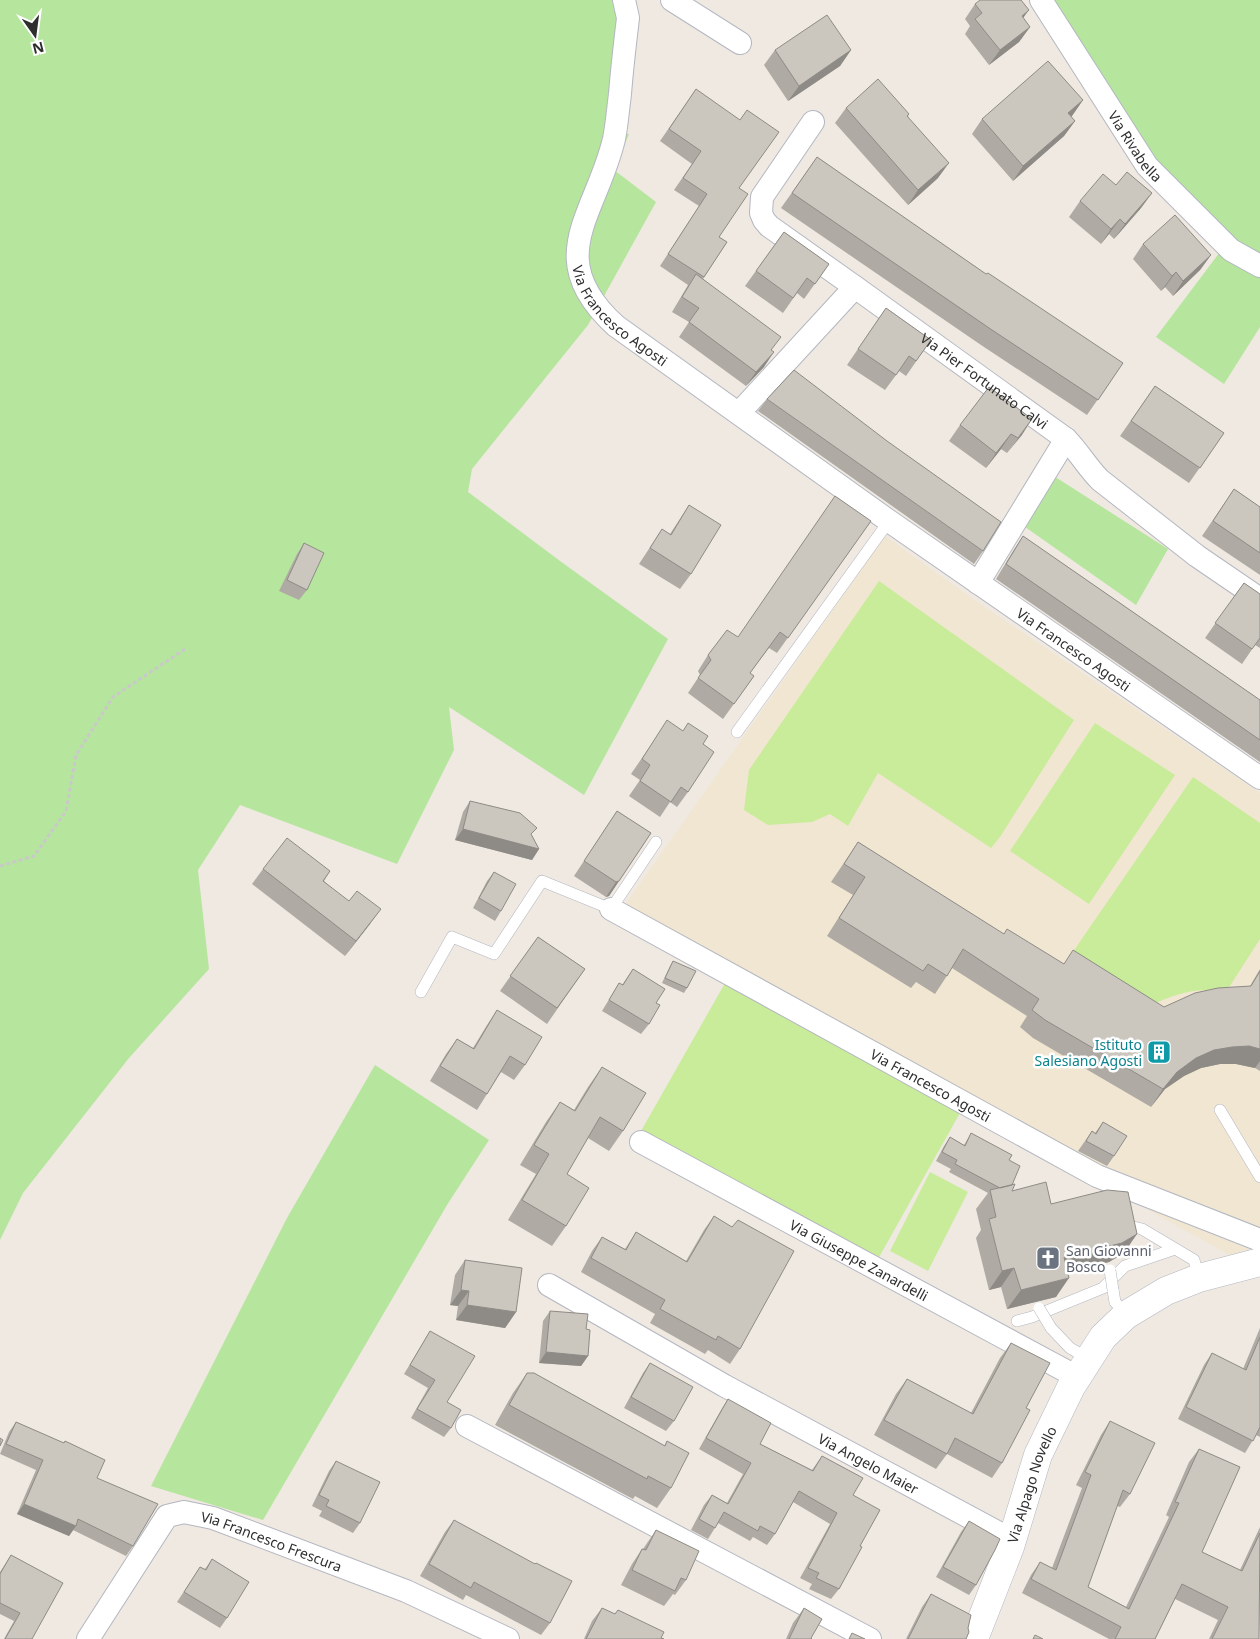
<svg xmlns="http://www.w3.org/2000/svg" width="1260" height="1639" font-family="'Noto Sans',sans-serif">
<rect width="100%" height="100%" fill="#efe9e1"/>
<!-- education -->
<path fill="#f0e6d1" d="M885,536l85,61 290,196v479l-165,-92 -470,-275z"/>
<!-- green -->
<path fill="#b6e59e" d="M0,0h624l-8,133 13,1 -15,36 42,32 -68,123 -116,144 -4,23 92,69 108,78 -84,156 -135,-88 5,43 -57,114 -157,-59 -42,65 11,99 -80,89 -106,135 -23,47z
M1047,0h213v327l-36,57 -68,-47 73,-97 -52,-55 -57,-72z
M1049,473l119,76 -32,56 -118,-83z
M375,1065l114,75 -42,65 -184,315 -112,-34 136,-268z"/>
<!-- pitch -->
<path fill="#c9ec9a" d="M879,581l195,139 -74,117 -9,11 -113,-75 -30,53 -18,-12 -18,8 -44,3 -24,-15 5,-40z
M1095,723l80,52 -86,129 -79,-53z
M1193,777l67,46v116l-34,53c-32,-7 -59,5 -87,19l-75,-46z
M733,969l232,135 -87,155 -237,-128z
M930,1172l38,20 -40,79 -38,-20z"/>
<g fill="none" stroke-linecap="round" stroke-linejoin="round">
<!-- service casing -->
<g stroke="#b4b7c1" stroke-width="12">
<path id="service" d="M737,732l152,-211
M421,992l31,-55 42,17 48,-73 69,28 45,-67
M1220,1110l40,67
M1129,1226l13,3 52,31 5,18
M1113,1290l2,12 11,13
M1017,1321l15,-4 71,-29 22,-22 50,-17
M1051,1328l19,20 19,11"/>
</g>
<!-- minor casing -->
<g stroke="#b4b7c1" stroke-width="24">
<g id="minor">
<path id="s1" d="M624,0l4,18c-3,25 -6,50 -8,76 -2,15 -3,30 -6,45 -18,76 -73,119 2,187l273,195 371,257"/>
<path d="M672,0l68,43"/>
<path id="s2" d="M1041,0l106,166 84,84 29,16"/>
<path d="M813,122l-51,75 -1,16 3,7 5,6 86,61"/>
<path id="s3" d="M739,413l116,-126 211,152c13,13 21,28 34,41l97,76 63,43"/>
<path d="M978,583l88,-144"/>
<path id="s4" d="M611,909l486,267 163,64"/>
<path id="s5" d="M641,1142l436,235"/>
<path id="s6" d="M549,1285l176,101 287,154"/>
<path d="M467,1426l403,213"/>
<path id="s7" d="M88,1639l79,-123 17,-4 29,6 193,73 102,48"/>
</g>
</g>
<!-- tertiary casing -->
<g stroke="#b4b7c1" stroke-width="29">
<g id="tertiary">
<path id="s8" d="M974,1639l36,-92 28,-92 33,-68 32,-50 23,-22 40,-24 33,-13 61,-16"/>
</g>
</g>
<!-- path -->
<path stroke="#c9c9c9" stroke-width="3" stroke-dasharray="4 2.5" stroke-linecap="butt" d="M0,866l34,-10 32,-45 10,-56 37,-58 72,-48"/>
<!-- service -->
<use href="#service" stroke="#fff" stroke-width="11"/>
<!-- minor -->
<use href="#minor" stroke="#fff" stroke-width="22"/>
<!-- tertiary -->
<use href="#tertiary" stroke="#fff" stroke-width="28"/>
<!-- service-bridge casing -->
<g stroke="#b4b7c1" stroke-width="12" stroke-linecap="butt">
<path id="service-bridge" d="M1110,1270l3,20
M1039,1308l12,20"/>
</g>
<!-- service-bridge -->
<use href="#service-bridge" stroke="#fff" stroke-width="11"/>
</g>
<!-- wall -->
<path fill="#afaba4" d="M975,4l48,14 7,9 -11,15 -30,23 -24,-31 5,-8 -5,-7z
M775,50h76l-11,16 -52,35 -24,-36z
M696,89l43,99 -20,49 8,5 -24,37 68,71 -7,17 -18,19 -67,-49 10,-15 -17,-10 16,-27 -28,-19 39,-60 -25,-16 18,-26 -32,-23z
M1083,100l-12,17 4,4 -11,15 -51,45 -41,-47 10,-15z
M846,108l63,6 -1,2 30,62 -30,27 -73,-82z
M817,157l169,117 137,89 -36,52 -106,-70 -200,-137z
M1116,185l36,8 -11,15 -27,31 -5,-5 -8,10 -32,-27 11,-16z
M784,232l45,32 -25,35 -7,-6 -14,20 -38,-27z
M1143,244l68,11 -11,15 -27,26 -8,-9 -4,4 -28,-32z
M886,308l45,32 -25,36 -7,-5 -14,19 -38,-25z
M1155,386l69,47 -35,50 -69,-47z
M767,399l216,152 -9,13 -216,-153z
M1032,419l-25,34 -6,-4 -15,19 -37,-27 11,-16z
M1234,489l26,18v68l-58,-39z
M689,505l2,69 -11,15 -41,-25 23,-35 8,5z
M871,521l-94,132 -8,-5 -19,25 4,3 -31,43 -35,-26 12,-18 -2,-4 10,-16 30,-18z
M1023,536l237,164v62l-264,-183 17,-28z
M304,543l3,47 -8,10 -20,-9 18,-37z
M1244,583l16,11v54l-5,-3 -13,19 -37,-26z
M657,736l46,8 -15,48 -11,15 -7,-5 -10,15 -31,-21 11,-16 -9,-6z
M470,801l62,35 7,13 -7,11 -77,-20 8,-28z
M617,811l34,22 -42,63 -3,1 -32,-21z
M858,842l145,92 61,30 100,43 86,-21 10,-17v102l-5,-3 -19,-4h-16l-19,4 -17,8 -19,13 -14,18 -118,-69 -13,-11 7,-11 -75,-48 -17,26 -19,-12 -5,6 -84,-52 26,-41 -22,-13z
M263,869l67,2 -6,10 46,43 -25,32 -93,-72z
M494,872l7,39 -6,10 -22,-13 14,-27z
M538,937l47,32 -38,55 -47,-33z
M673,961l14,27 -3,5 -22,-10 8,-17z
M633,969l23,34 -7,21 -8,10 -39,-23 17,-28 3,2z
M497,1010l28,55 -11,15 -13,-8 -14,22 -10,16 -47,-29 16,-27 11,-15 16,9 14,-23z
M602,1067l21,64 -14,20 -21,-13 -21,36 -1,52 -14,20 -44,-26 28,-46 -16,-9 26,-43 14,-20 14,8 14,-23z
M1103,1122l11,34 -7,10 -29,-15 14,-20 3,2z
M971,1133l38,27 3,31 39,13 73,49 -15,9 -42,10 -11,25 -49,12 -6,-22 -12,3 -13,-52 5,-8 -5,-21 12,-16 -39,-21 2,-3 -15,-8 8,-15 6,-9 14,8z
M714,1216l26,133 -10,15 -22,-14 -3,4 -55,-31 5,-9 -74,-42 11,-21 10,-14 23,12 11,-17 50,29 18,-31z
M465,1260l51,52 -11,16 -49,-8 2,-14 -8,-1 5,-30z
M550,1311l36,18 2,27 -7,10 -42,-3 4,-42z
M1260,1328v109l-4,-2 -11,18 -67,-34 26,-54 8,-12 31,16z
M430,1331l21,97 -7,9 -33,-19 17,-30 -24,-14z
M1011,1343l15,65 -24,55 -10,15 -45,-24 -11,15 -62,-34 22,-41 11,-15 64,34 29,-55z
M650,1363l24,58 -8,10 -42,-23 19,-35z
M527,1373l137,73 3,-5 4,47 -14,20 -22,-12 -2,3 -138,-74 18,-32z
M728,1399l32,45 52,26 10,-14 31,39 7,51 -21,43 -8,10 -22,-10 3,-5 -12,-6 30,-54 -37,-22 -18,32 -8,11 -14,-8 -3,4 -32,-18 -10,16 -17,-9 13,-25 8,-10 15,8 16,-29 -44,-25 22,-39z
M1110,1421l20,73 -10,13 -3,-1 -29,81 38,20 43,-90 -3,-2 23,-53 10,-13 3,103 38,18 20,-43 -1,112h-50l9,-19 -43,-21 -20,40h-46l-87,-46 9,-18 9,-13 12,6 30,-80 -6,-3 25,-50z
M16,1422l47,21 2,-2 32,37 36,68 -7,10 -53,-26 -4,6 -52,-22 19,-44 -36,-16 9,-22z
M336,1461l24,62 -7,10 -34,-17 3,-5 -10,-5 17,-35z
M454,1520l96,103 -9,12 -75,-40 -3,5 -43,-24 25,-44z
M969,1521l7,64 -7,10 -33,-18 25,-45z
M656,1530l30,50 -11,15 -2,-1 -9,12 -43,-21 11,-21 10,-15h1z
M11,1555l21,84h-28l10,-18 -14,-7v-42z
M212,1559l15,59 -7,10 -43,-26 23,-35 5,2z
M931,1594l37,34 -2,11h-60l16,-32z
M602,1608l13,6 3,-4 46,29h-80l8,-18z
M804,1608l7,30 1,1h-26l7,-16z"/>
<!-- shaded-wall -->
<path fill="#8e8b86" d="M1029,10l-11,15 4,-9z
M1030,27l-11,15 -30,23 11,-15z
M851,50l-11,16 -52,35 11,-15z
M1083,100l-11,16 -14,13 10,-16z
M1075,121l-11,15 -51,45 10,-15z
M949,163l-11,15 -30,27 10,-15z
M1152,193l-11,15 -27,31 11,-15z
M1120,219l-11,15 -8,10 10,-15z
M1211,255l-11,15 -27,26 10,-15z
M1176,272l-11,15 -4,4 11,-15z
M774,352l-10,15 -18,19 10,-14z
M1032,419l-10,16 -15,18 11,-15z
M1011,434l-10,15 -15,19 10,-15z
M463,829l76,20 -7,11 -77,-20z
M619,881l-10,15 -3,1 10,-15z
M381,909l-11,15 -25,32 11,-15z
M1249,1046l11,3v12l-5,7 -19,-4h-16l-19,4 -17,8 -19,13 -14,18 12,-18 14,-17 19,-14 18,-8 18,-3z
M1137,1234l-13,19 -15,9 -58,14 13,-19z
M1014,1268l-13,19 -12,3 13,-19z
M1069,1278l-13,19 -49,12 14,-19z
M461,1290l8,1 -11,15 -8,-1z
M467,1305l49,7 -11,16 -49,-8z
M546,1352l42,4 -7,10 -42,-3z
M24,1504l52,22 -7,10 -52,-22z"/>
<!-- building -->
<path fill="#cbc7bf" stroke="#8e8b86" d="M980,0h41l8,10 -7,6 8,11 -30,23 -25,-31 7,-6 -7,-9z
M827,15l24,35 -52,36 -24,-36z
M1048,61l35,39 -15,13 7,8 -52,45 -41,-47z
M878,79l31,35 -2,2 42,47 -31,27 -72,-82z
M696,89l44,31 7,-10 32,22 -40,56 9,6 -29,43 8,5 -23,35 -36,-23 39,-60 -24,-16 18,-27 -32,-22z
M817,157l169,117 2,-1 135,90 -25,37 -106,-70 -200,-137z
M1127,172l25,21 -27,31 -5,-5 -9,10 -31,-28 23,-27 13,11z
M1175,215l36,40 -28,26 -7,-9 -4,4 -29,-32z
M784,232l45,32 -14,20 -8,-6 -14,20 -37,-27z
M696,274l85,63 -10,13 3,2 -18,20 -67,-50 10,-14 -17,-11z
M886,308l45,32 -15,21 -7,-5 -13,19 -38,-26z
M794,370l93,71 114,81 -18,29 -216,-152z
M1155,386l69,47 -24,35 -69,-47z
M989,387l43,32 -14,19 -7,-4 -15,19 -36,-28z
M1234,489l26,18v46l-47,-32z
M835,496l36,25 -83,117 -8,-6 -30,41 4,3 -20,28 -36,-26 13,-18 -3,-5 19,-25 11,7z
M689,505l32,20 -30,49 -41,-26 12,-19 9,6z
M1023,536l237,164v40l-254,-176z
M304,543l20,10 -17,37 -20,-10z
M1244,583l16,11v44l-8,11 -37,-26z
M667,720l16,11 5,-8 20,13 -5,8 11,8 -26,40 -7,-5 -10,15 -31,-21 10,-16 -8,-6z
M470,801l50,12 17,15 -6,6 8,15 -76,-20z
M617,811l34,22 -32,48 -3,1 -32,-21z
M287,838l43,33 -7,10 26,20 8,-10 24,18 -25,32 -93,-72z
M858,842l146,92 3,-5 57,35 9,-14 91,57 31,-14 23,-5 33,-2 9,-15v78l-11,-3 -17,1 -18,3 -18,8 -19,14 -14,17 -118,-69 -13,-10 7,-11 -76,-50 -16,27 -19,-12 -5,7 -84,-53 26,-41 -21,-13z
M494,872l22,12 -15,27 -22,-13z
M538,937l47,32 -28,39 -47,-32z
M673,961l23,10 -9,17 -22,-10z
M633,969l32,20 -9,14 4,2 -11,19 -40,-24 10,-17 4,2z
M497,1010l45,27 -17,28 -15,-9 -23,38 -47,-28 17,-27 17,10z
M602,1067l44,26 -23,38 -23,-14 -33,57 22,14 -23,38 -44,-26 27,-46 -15,-9 26,-43 15,9z
M1103,1122l24,14 -13,20 -28,-15 6,-10 4,3z
M971,1133l41,22 -3,5 11,6 -8,19 -12,3 -45,-24 2,-4 -15,-8 8,-15 15,9z
M1046,1182l5,22 56,-14 21,2 9,42 -15,9 -58,14 5,21 -48,12 -7,-22 -12,3 -13,-52 7,-2 -6,-27 25,-6 -3,7z
M714,1216l18,11 6,-7 56,31 -54,98 -22,-13 -2,4 -56,-31 5,-9 -74,-42 11,-21 24,13 10,-18 51,30z
M465,1260l57,8 -6,44 -49,-7 2,-14 -8,-1z
M550,1311l38,3 -2,15 4,1 -2,26 -42,-4z
M430,1331l45,25 -28,46 14,8 -10,18 -34,-19 18,-29 -25,-15z
M1260,1337v90l-7,14 -67,-34 26,-54 34,17z
M1011,1343l39,20 -24,45 4,2 -28,53 -47,-25 -8,16 -63,-34 23,-41 66,35z
M650,1363l43,24 -19,34 -43,-24z
M527,1373h7l131,73 2,-5 22,12 -18,35 -23,-12 -1,3 -138,-74z
M728,1399l43,24 -11,21 53,27 9,-15 41,22 -10,17 27,15 -20,36 2,1 -23,42 -23,-11 3,-5 -11,-5 29,-55 -38,-22 -24,43 -15,-8 -2,5 -34,-19 -9,16 -16,-9 13,-24 16,9 23,-41 -45,-25z
M1110,1421l45,22 -25,51 -7,-4 -35,97 41,22 50,-106 -4,-1 24,-53 41,18 -38,85 40,19 18,-38 -1,106h-47l16,-32 -46,-23 -27,55h-40l6,-12 -90,-48 9,-17 16,8 35,-95 -6,-3z
M16,1422l48,21 1,-2 40,19 -8,18 61,26 -25,42 -55,-27 -2,7 -52,-22 19,-44 -37,-16z
M0,1438l3,2 -3,6z
M336,1461l44,21 -20,41 -34,-17 3,-6 -10,-5z
M454,1520l81,44 1,-1 36,18 -22,42 -76,-41 -3,6 -42,-24z
M969,1521l31,18 -5,11 -19,35 -33,-18z
M656,1530l43,21 -13,29 -5,-2 -6,13 -43,-21 10,-21 4,1z
M11,1555l52,28 -31,56h-27l15,-26 -20,-10v-29z
M212,1559l37,23 -22,36 -43,-26 16,-25 6,3z
M931,1594l40,21 -3,13 1,4 -3,7h-58z
M602,1608l13,6 3,-4 46,22 -3,6 3,1h-78z
M804,1608l18,11 -11,19 1,1h-23z
M852,1633l13,6h-16z
M1035,1635l8,4h-10z"/>
<!-- icons -->
<defs>
<g id="building-square" transform="scale(1.25)"><rect x="-9" y="-9" width="18" height="18" rx="4" fill="#0f9aa8" stroke="#fff"/><path d="M-4-6H4V6H1V3H-1V6H-4ZM-2.5-4.3h1.7v1.8h-1.7ZM.8-4.3h1.7v1.8H.8ZM-2.5-1h1.7V.8h-1.7ZM.8-1h1.7V.8H.8Z" fill="#fff"/></g>
<g id="church-square" transform="scale(1.25)"><rect x="-9" y="-9" width="18" height="18" rx="4" fill="#6b7280" stroke="#fff"/><path d="M-1.2-6h2.4v3.5h3.3v2.4h-3.3V6h-2.4V-.1h-3.3v-2.4h3.3Z" fill="#fff"/></g>
</defs>
<g fill-rule="evenodd">
<use href="#building-square" x="1159" y="1052"/>
<use href="#church-square" x="1048" y="1258"/>
</g>
<g text-anchor="middle" dominant-baseline="central" stroke-width="5" stroke-linejoin="round" paint-order="stroke">
<!-- street labels -->
<g font-size="14" fill="#2e2e2e" stroke="#fff">
<text stroke="none"><textPath href="#s2" startOffset="174">Via Rivabella</textPath></text>
<text stroke="none"><textPath href="#s1" startOffset="340">Via Francesco Agosti</textPath></text>
<text stroke="none"><textPath href="#s3" startOffset="331">Via Pier Fortunato Calvi</textPath></text>
<text stroke="none"><textPath href="#s1" startOffset="906">Via Francesco Agosti</textPath></text>
<text stroke="none"><textPath href="#s4" startOffset="365">Via Francesco Agosti</textPath></text>
<text stroke="none"><textPath href="#s5" startOffset="248">Via Giuseppe Zanardelli</textPath></text>
<text stroke="none"><textPath href="#s6" startOffset="366">Via Angelo Maier</textPath></text>
<text stroke="none"><textPath href="#s8" startOffset="165">Via Alpago Novello</textPath></text>
<text stroke="none"><textPath href="#s7" startOffset="256">Via Francesco Frescura</textPath></text>
</g>
<!-- culture labels -->
<g font-size="14" fill="#0d838f" stroke="#fff" text-anchor="end">
<text x="1142" y="1044">Istituto<tspan x="1142" dy="16">Salesiano Agosti</tspan></text>
</g>
<!-- worship labels -->
<g font-size="14" fill="#5b616d" stroke="#fff" text-anchor="start">
<text x="1066" y="1250">San Giovanni<tspan x="1066" dy="16">Bosco</tspan></text>
</g>
</g>
<!-- north arrow -->
<g transform="translate(35 35) rotate(166)" stroke="#ffffff" stroke-width="4" paint-order="stroke">
<path d="M0-4L9 19L0 12L-9 19Z" fill="#2e2e2e"/>
<text y="-8" font-size="14" font-weight="bold" text-anchor="middle" fill="#2e2e2e">N</text>
</g>
</svg>
